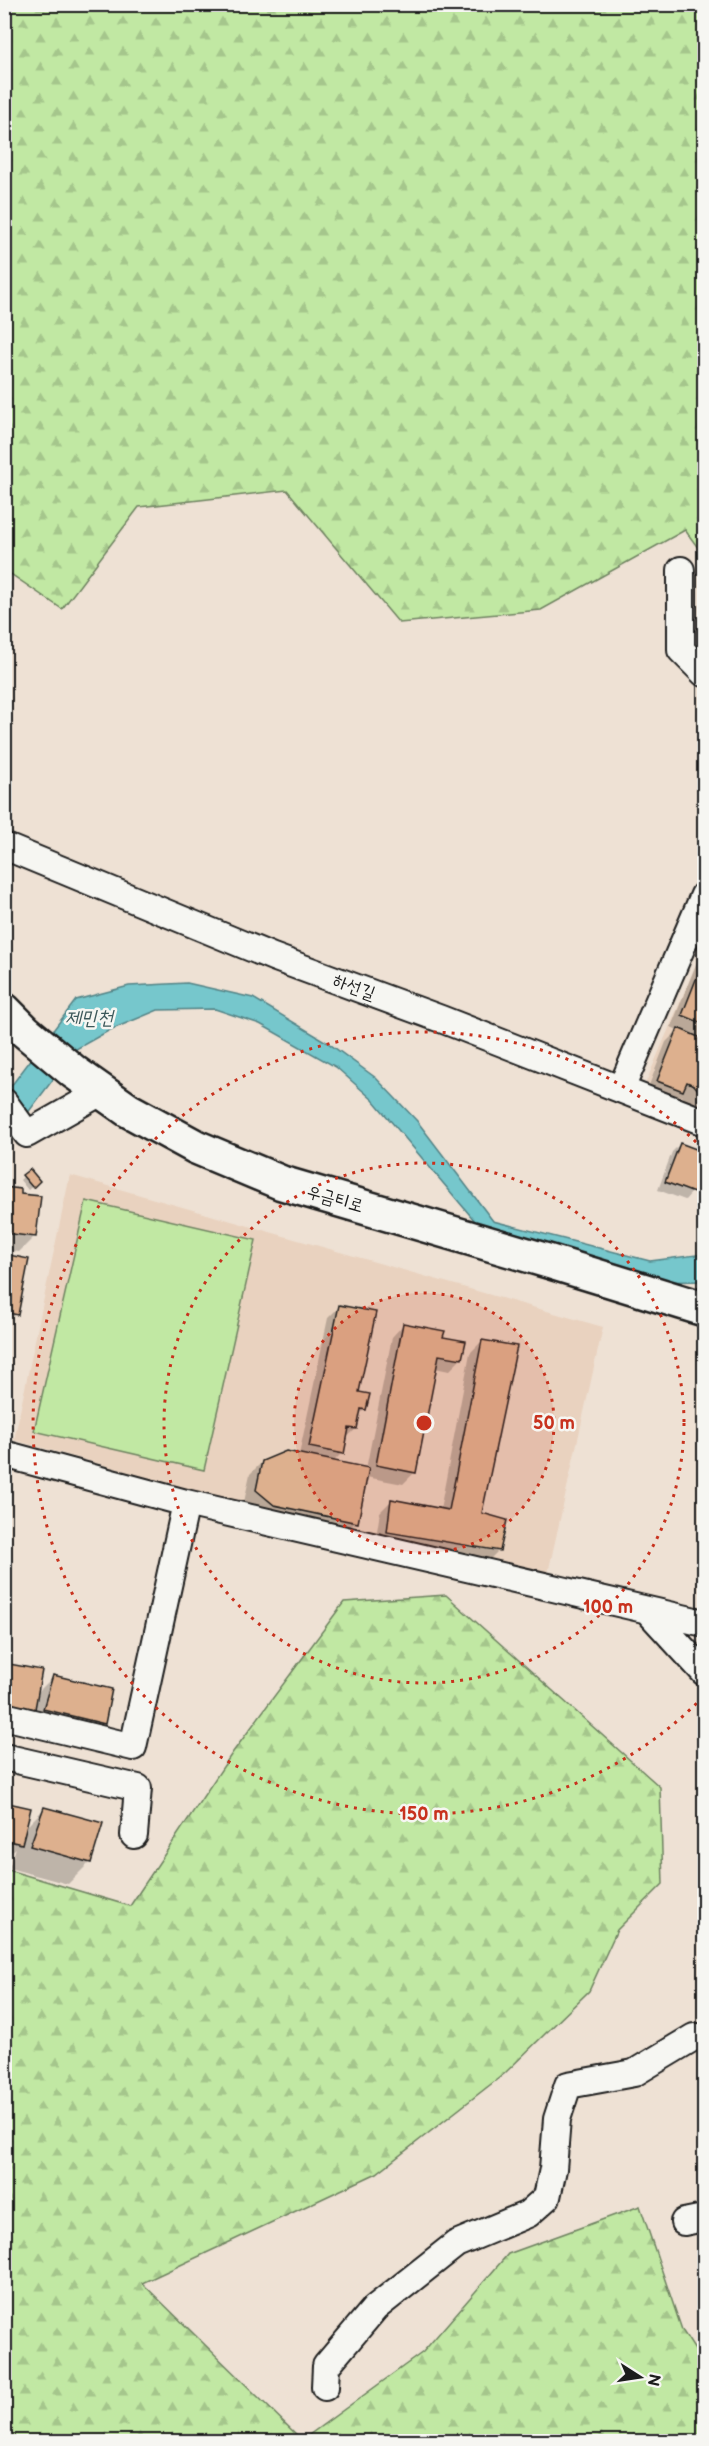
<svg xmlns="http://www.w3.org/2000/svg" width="709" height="2446" font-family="'Balsamiq Sans','Poor Story',sans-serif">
<defs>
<pattern id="forest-firs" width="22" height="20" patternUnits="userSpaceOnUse" patternTransform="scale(1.5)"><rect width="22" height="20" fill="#c1e8a3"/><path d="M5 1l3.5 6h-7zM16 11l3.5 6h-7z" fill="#a5c68c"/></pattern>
</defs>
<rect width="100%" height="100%" fill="#eee1d4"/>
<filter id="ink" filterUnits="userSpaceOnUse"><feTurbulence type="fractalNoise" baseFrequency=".0167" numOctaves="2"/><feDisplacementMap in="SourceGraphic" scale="12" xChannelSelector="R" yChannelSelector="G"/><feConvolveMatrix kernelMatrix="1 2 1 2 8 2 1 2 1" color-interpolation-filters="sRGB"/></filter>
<g filter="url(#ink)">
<!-- built -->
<path fill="#e9d2bf" d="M704,946v167l-61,-24z
M70,1175l533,152 -57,255 -268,-68 -264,-74z"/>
<!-- green -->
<path fill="#c1e8a3" stroke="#6e8260" stroke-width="1.5" d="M86,1201l170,39 -52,230 -170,-39z"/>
<!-- forest -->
<path fill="url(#forest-firs)" stroke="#6e8260" stroke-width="1.5" d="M4,5h700v551l-19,-26 -144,80 -142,13 -112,-133 -148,17 -77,102 -57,-39z
M446,1595l214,192 3,97 -46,46 -28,61 -85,83 -127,99 -235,110 160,157 121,-88 85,-98 132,-48 42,124 22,34v77h-699v-572l125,37 103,-154 111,-150z"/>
<!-- water -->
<path fill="#76c7cc" stroke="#528386" stroke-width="1.5" d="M187,983l66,15 75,45 48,35 41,43 76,100 157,40 54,-7v27l-54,1 -164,-48 -113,-134 -37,-33 -76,-43 -45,-15 -57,1 -48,20 -34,19 -71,94v-49l71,-94 53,-14z"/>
<!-- shadow -->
<path fill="#0003" d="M704,944v97l-3,-1 -4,11 7,4v60l-5,1 -17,-20 -4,-1 -8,8 -24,-10 20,-51 12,-12 -7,-3z
M680,1144l24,9v6l-12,33 -7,8 -27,-10 14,-38z
M29,1171l9,10 -10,9 -8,-10z
M4,1189l31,47 -16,16 -15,-2z
M704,1191v13l-4,-1z
M4,1256l12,58 -12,11z
M340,1306l17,87 8,16 -7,7 -2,13 -11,10 -3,14 -9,9 33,7 26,-132 12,-13 37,14 20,21 -12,12 -14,-3 -20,104 -12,12 -37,-7 -10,45 -12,12 -82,-17 -18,-15 6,-28 12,-12 37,-7 29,-137z
M482,1341l-2,173 19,36 -12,12 -112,-18 5,-32 12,-12 48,10 30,-157z
M4,1664l32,30 18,-18 50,47 -23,23 -77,-17z
M4,1803l20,26 21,-21 45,54 -22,22 -59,-16 7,-20 -12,11z
M704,2337v19l-9,-9z"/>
<!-- building -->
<path fill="#ddb08e" stroke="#1c1c1c" stroke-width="1.5" d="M704,959v65l-22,-9z
M678,1028l25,11 -4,11 5,3v44l-10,-12 -7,-3 -4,9 -26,-10z
M680,1143l24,9v12l-10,29 -29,-11z
M30,1169l10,12 -7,7 -11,-13z
M4,1187l17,2v5l20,2 -5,41 -32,-4z
M4,1254l25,5 -11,56 -14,-3z
M339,1305l37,7 -17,80 11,2 -4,16 -5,-1 -4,20 -8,-1 -5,26 -35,-7z
M403,1323l42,8 -2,6 23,4 -4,18 -23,-4 -23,118 -40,-8z
M482,1340l35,6 -35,167 25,7 -7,31 -113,-19 4,-33 58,11z
M286,1451l83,17 -11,55 -84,-18 -18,-15 6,-29z
M4,1663l38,7 -7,39 -31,-5z
M53,1675l59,14 -7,35 -62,-15z
M4,1802l27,6 -9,36 -18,-4z
M44,1807l59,16 -12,40 -61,-17z"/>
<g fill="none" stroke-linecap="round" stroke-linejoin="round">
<!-- minor casing -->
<g stroke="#1c1c1c" stroke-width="30">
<path id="minor" d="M681,570v80l23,23
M4,846l269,111 168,62 263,103
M621,1089l83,-194
M4,1102l23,32 76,-43
M4,1454l182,49 518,120
M648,1611l56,61
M4,1716l129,31 53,-244
M4,1757l134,31 -4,47
M684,2222l20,-4
M325,2387l1,-21 49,-58 81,-64 72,-30 19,-17 6,-28 4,-50 11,-34 66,-12 60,-36h10"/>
</g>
<!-- major casing -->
<g stroke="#1c1c1c" stroke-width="38">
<path id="major" d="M4,1010l21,21 49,41 54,38 68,37 86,36 269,79 153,47"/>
</g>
<!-- minor -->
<use href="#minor" stroke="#f6f6f2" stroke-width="26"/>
<!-- major -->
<use href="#major" stroke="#f6f6f2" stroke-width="33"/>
</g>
</g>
<!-- distance rings -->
<circle cx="424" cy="1423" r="130" fill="#c8321e" fill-opacity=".12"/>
<g fill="none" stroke="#c8321e" stroke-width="3" stroke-dasharray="3 6">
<circle cx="424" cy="1423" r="130"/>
<circle cx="424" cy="1423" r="260"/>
<path d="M703 1697A391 391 0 1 1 703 1149"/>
</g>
<g text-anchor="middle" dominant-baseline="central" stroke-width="5" stroke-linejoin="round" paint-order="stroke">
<!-- street labels -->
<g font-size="18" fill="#1c1c1c" stroke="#f6f6f2">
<text transform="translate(354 987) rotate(20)">하선길</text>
<text transform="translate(335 1199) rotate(16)">우금티로</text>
</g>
<!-- water labels -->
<g font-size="20" font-style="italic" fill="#3c585a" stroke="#f6f6f2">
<text x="89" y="1018">제민천</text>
</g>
</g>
<circle cx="424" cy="1423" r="9" fill="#c8321e" stroke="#f6f6f2" stroke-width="3"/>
<g font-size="18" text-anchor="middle" font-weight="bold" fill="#c8321e" stroke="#f6f6f2" stroke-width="5" stroke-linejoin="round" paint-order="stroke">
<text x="554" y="1429">50 m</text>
<text x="608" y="1613">100 m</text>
<text x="424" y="1820">150 m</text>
</g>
<!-- margin -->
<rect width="709" height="2446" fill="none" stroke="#f6f6f2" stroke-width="24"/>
<rect x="12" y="12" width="685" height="2422" fill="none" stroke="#1c1c1c" stroke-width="2" filter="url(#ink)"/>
<!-- north arrow -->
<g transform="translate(640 2377) rotate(102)" stroke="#f6f6f2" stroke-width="4.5" paint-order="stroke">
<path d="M0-4.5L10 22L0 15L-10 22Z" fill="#1c1c1c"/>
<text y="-9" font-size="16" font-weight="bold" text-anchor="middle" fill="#1c1c1c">N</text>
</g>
</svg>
